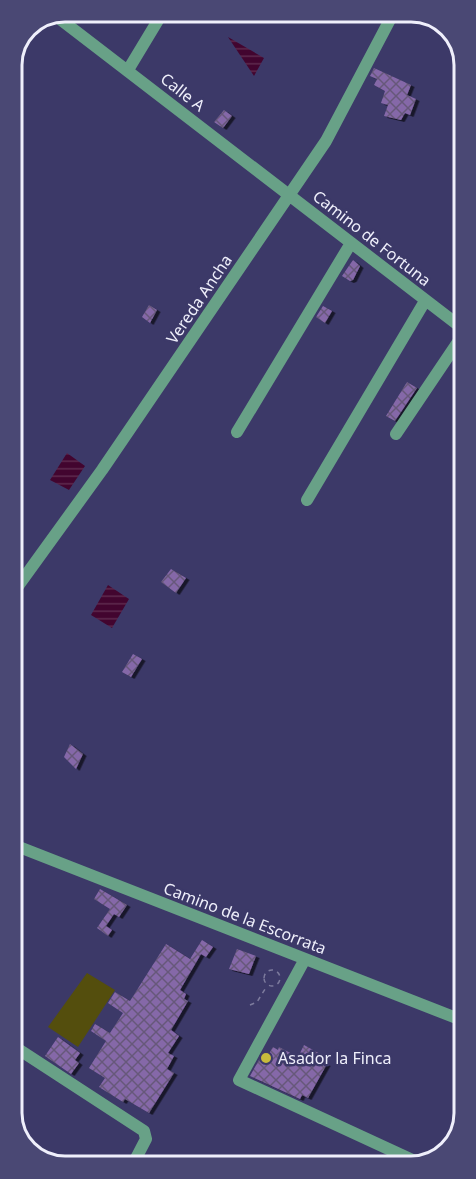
<svg xmlns="http://www.w3.org/2000/svg" width="476" height="1179" font-family="'Noto Sans',sans-serif">
<defs>
<pattern id="water-rules" width="6" height="5" patternUnits="userSpaceOnUse" patternTransform="scale(1.5)"><rect width="6" height="5" fill="#42052f"/><path d="M0 2.5h6" fill="none" stroke="#5e2a4e"/></pattern>
<pattern id="building-cross-hatch" width="8" height="8" patternUnits="userSpaceOnUse" patternTransform="scale(1.5)"><rect width="8" height="8" fill="#8568a8"/><path d="M0 0l8 8M0 8l8-8" fill="none" stroke="#66587a"/></pattern>
<filter id="shadow"><feDropShadow dx="3.5" dy="2" stdDeviation="0" flood-color="#0009"/></filter>
</defs>
<rect width="100%" height="100%" fill="#3c3968"/>
<!-- garden -->
<path fill="#544e0d" d="M87,973l28,17 -37,57 -30,-20z"/>
<!-- water -->
<path fill="url(#water-rules)" d="M228,37l36,21 -10,18z
M67,453l18,13 -16,24 -19,-10z
M108,585l21,14 -17,29 -21,-13z"/>
<!-- building -->
<path fill="url(#building-cross-hatch)" filter="url(#shadow)" d="M374,68l37,17 -4,10 9,4 -6,16 -5,-2 -4,7 -17,-4 4,-11 -7,-2 4,-12 -11,-6 3,-6 -7,-3z
M224,110l8,6 -9,12 -9,-6z
M353,260l7,6 -7,14 -3,1 -8,-5z
M149,305l8,5 -7,13 -8,-6z
M323,306l9,5 -7,12 -9,-6z
M407,382l10,6 -22,33 -9,-5z
M171,569l15,9 -10,15 -15,-11z
M133,654l9,5 -11,18 -9,-5z
M70,744l13,10 -7,15 -12,-12z
M100,889l27,16 -8,12 -5,-3 -8,12 6,4 -4,6 -11,-8 13,-19 -16,-10z
M202,940l11,7 -7,10 -5,-3 -21,36 6,4 -2,5 4,2 -17,29 8,6 -11,17 6,3 -7,13 7,4 -25,40 -24,-14 -2,3 -24,-15 6,-9 -16,-10 17,-27 -15,-10 4,-7 15,9 13,-20 -15,-10 7,-11 15,9 36,-57 24,15z
M237,949l19,7 -7,18 -20,-5z
M58,1037l22,16 -5,7 4,3 -8,11 -26,-18z
M304,1045l20,11 -3,5 6,3 -19,34 -6,-3 -2,4 -50,-23 10,-18 5,-5 3,2 5,-8 5,3 1,-3 19,10z"/>
<g fill="none" stroke-linecap="round" stroke-linejoin="round">
<!-- path -->
<path stroke="#7d7b9d" stroke-width="1.5" stroke-dasharray="4.5 4.5" stroke-linecap="butt" d="M264 978a8 8 0 1 1 16 0a8 8 0 1 1-16 0Z
M250,1005l7,-3 10,-16"/>
<!-- minor -->
<path stroke="#68a187" stroke-width="12" d="M56,16l406,312
M128,70l35,-58
M237,432l114,-189
M396,434l66,-98
M307,500l118,-199
M13,593l89,-123 224,-329 68,-129
M14,845l450,176
M305,959l-66,121 182,84
M15,1047l129,84 2,8 -14,27"/>
</g>
<!-- markers -->
<circle fill="#c7bb3c" stroke="#3c3968" stroke-width="2" cx="266" cy="1058" r="6"/>
<g text-anchor="middle" dominant-baseline="central" stroke-width="5" stroke-linejoin="round" paint-order="stroke">
<!-- street labels -->
<g font-size="16" fill="#efeffb" stroke="#3c3968">
<text transform="translate(183 92) rotate(38)">Calle A</text>
<text transform="translate(372 238) rotate(38)">Camino de Fortuna</text>
<text transform="translate(199 299) rotate(-56)">Vereda Ancha</text>
<text transform="translate(245 918) rotate(21)">Camino de la Escorrata</text>
</g>
<!-- poi labels -->
<g font-size="16" fill="#efeffb" stroke="#3c3968" text-anchor="start">
<text x="278" y="1058">Asador la Finca</text>
</g>
</g>
<!-- crop -->
<path d="M0 0H476V1179H0ZM65 22H411A43 43 0 0 1 454 65V1113A43 43 0 0 1 411 1156H65A43 43 0 0 1 22 1113V65A43 43 0 0 1 65 22Z" fill="#4a4874" fill-rule="evenodd"/>
<path fill="none" stroke="#efeffb" stroke-width="3" d="M65 22H411A43 43 0 0 1 454 65V1113A43 43 0 0 1 411 1156H65A43 43 0 0 1 22 1113V65A43 43 0 0 1 65 22Z"/>
</svg>
